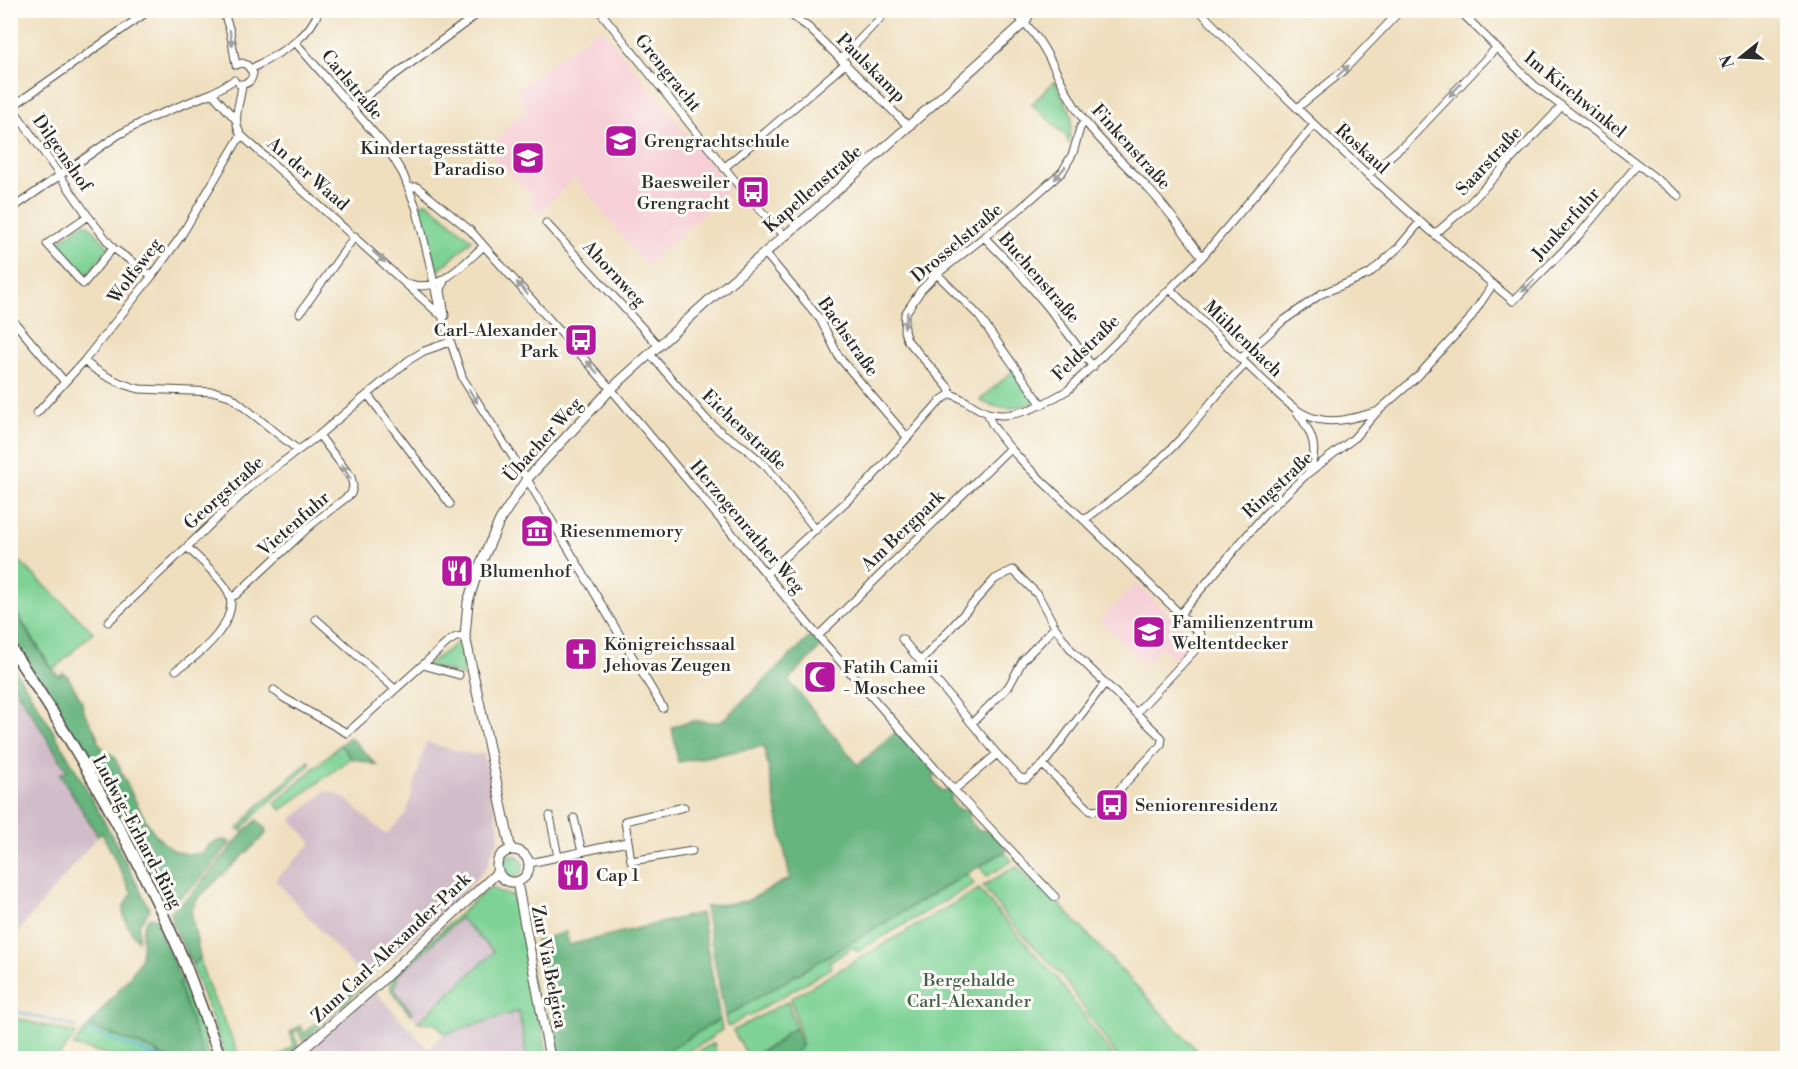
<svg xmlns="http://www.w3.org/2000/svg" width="1798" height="1069" font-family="'Libre Bodoni',serif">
<rect width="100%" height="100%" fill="#fdfcf7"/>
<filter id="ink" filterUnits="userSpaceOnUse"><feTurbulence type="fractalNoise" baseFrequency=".0167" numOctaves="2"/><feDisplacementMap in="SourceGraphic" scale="12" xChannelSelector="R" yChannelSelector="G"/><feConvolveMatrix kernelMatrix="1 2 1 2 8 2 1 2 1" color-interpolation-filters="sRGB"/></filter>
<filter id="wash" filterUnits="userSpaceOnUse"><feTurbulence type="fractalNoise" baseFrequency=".008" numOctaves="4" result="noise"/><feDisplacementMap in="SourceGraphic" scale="24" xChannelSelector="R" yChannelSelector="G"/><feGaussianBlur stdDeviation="1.35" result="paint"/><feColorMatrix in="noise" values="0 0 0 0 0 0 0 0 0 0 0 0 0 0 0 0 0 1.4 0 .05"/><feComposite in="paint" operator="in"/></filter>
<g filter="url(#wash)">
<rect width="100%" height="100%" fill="#efdfbf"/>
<!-- built -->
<path fill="#f6cfd7" d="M600,27l131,162 -85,77 -71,-88 -37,36 -9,-12 4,-5 -45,-45 25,-32 15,-10 -13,-19z
M1136,583l62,60 -20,20 -17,-16 -16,17 -45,-43z"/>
<!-- industrial -->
<path fill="#d1bdc9" d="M10,681l57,89 -7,4 38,62 -87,104z
M426,742l47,13 11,-2 15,78 -1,10 -7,13 -4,12 -6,7 -26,27 -88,82 -92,-102 37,-37 -21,-23 36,-30 19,9 40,36 21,-23z
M460,918l35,34 -77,70 -20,-25 -4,-8v-6l4,-8z
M375,991l52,57 18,-14 74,-23 8,47h-224l-1,-1z"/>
<!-- green -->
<path fill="#7ed295" stroke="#547e60" stroke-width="1.5" d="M1055,81l17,35 -3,28 -3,-8 -34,-32z
M427,202l45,38 -35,32 -18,-67z
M83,224h5l21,24 -26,31 -26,-29 -2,-6z
M1014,370l19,27 1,5c-17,8 -38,8 -54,-2z
M10,552l83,80 -40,38 -42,-66z
M461,640l4,36 -38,-11z
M340,745l11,13 -70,52 -6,-7z
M309,761l2,3 -57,52 -13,15 -3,-2 15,-18z
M1004,852l8,9 -25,15 -8,-10z
M501 866a11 11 0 1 1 22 0a11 11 0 1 1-22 0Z
M1016,866l43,38 145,154h-86l-56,-82 -55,-58 -24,-32z
M967,874l7,10 -117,68 -3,-5 -25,15 2,6 -82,48 -2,-1 -16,11h-4l-2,-9z
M491,886l8,6 14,4 15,63 20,99h-21l-8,-47 -74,23 -9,-10 -18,-2 76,-70 -34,-34 -62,57 -4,14 18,24 -2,1 -19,-24 1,-12 8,-10z
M979,889l21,26 57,63 57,80h-346l34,-16 -11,-44z
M200,958c7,36 29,66 39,100h-13l-34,-93z
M365,979l2,3 -64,59 -5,-11 -5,2 5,14 -16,12h-5l17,-13 -4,-13 10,-6 4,8z
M178,983l5,1 20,49 5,25h-4z
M788,1001l8,27 -11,5 -6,8 -30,17 -16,-27z
M10,1017h1l66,17 -20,24h-46z
M720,1019l2,11 -9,5v2l-36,21h-22z
M89,1026l66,25 4,5 8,2h-44l-50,-12z
M714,1043l3,15h-30z"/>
<!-- forest -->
<path fill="#66b47e" stroke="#487054" stroke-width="1.5" d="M10,604l39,62 10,10 4,-3 5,4 14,25 1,8 14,25 1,8 8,9 8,4c13,26 34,84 62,95 9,4 18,3 27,2 5,-10 12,-12 23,-13l4,3c-20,24 -37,51 -66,62l-85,-159 -68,-109z
M813,634l10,11 -35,35 70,85 39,-34 38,42 -1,8 8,10 8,-1 2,3 -1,8 9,9 7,-1 3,3 -1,8 9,10c14,-2 20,10 29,20l-282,167 -20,-110 42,-6 43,-23 -26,-132 -86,16 -6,-35 21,-6 28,1z
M11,664c52,79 97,162 139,246l-11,14 -1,17c-6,-7 -18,-25 -14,-35 2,-4 6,-8 8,-12l-30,-61 -4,3 -38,-62 7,-4 -56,-89z
M350,737l27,28 -26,-7 -11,-13z
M257,820l9,10 -1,5 -67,63 -7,13 9,47 -8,7 -19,-40 -3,-13 22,-18 52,-62z
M701,913l19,106 -65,39h-95l-24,-117 30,-9 3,13z
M150,917l5,1 28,66 -5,-1 26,75c-15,1 -38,5 -49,-7l-66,-25c14,-19 41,-46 50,-64 8,-16 -3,-33 11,-45z
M796,1028l5,18c-9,17 -35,13 -52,12l30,-16 6,-9z"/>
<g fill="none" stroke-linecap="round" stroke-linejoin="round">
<!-- stream -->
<path stroke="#5daed8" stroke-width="2" d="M10,1010l66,17
M88,1030l73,28"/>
</g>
</g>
<g filter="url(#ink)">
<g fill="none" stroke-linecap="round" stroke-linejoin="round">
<!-- minor casing -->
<g stroke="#484641" stroke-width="9">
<path id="minor" d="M223,10l7,21 6,34
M599,10l148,186 38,40
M784,10l24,17 101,100
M1011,10c41,34 44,71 73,110 18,24 40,43 60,64 22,23 40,48 58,73
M1199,10c32,34 65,66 98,98 69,67 141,131 216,193l66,-66 58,-70
M1459,10l75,75 145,111
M295,42l92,106 16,26 13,33 15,62 7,35 25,75 64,100 136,229
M841,59l47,-49
M236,65l6,-2 5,2 6,8c-1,8 -6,12 -14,11
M251,69c26,-15 58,-29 68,-59
M242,84c-1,18 -11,35 -1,51l197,178
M212,93l24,27
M12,107l76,109 25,32 39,28
M351,107l132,-97
M10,108l140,-98
M1297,108l45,-36 59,-62
M724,168l122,-105
M1368,175l38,-32 90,-95
M408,187h9l54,44 13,15 127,143 207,247 136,154 101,107
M10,210l108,-75 32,-17 62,-25 22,-13
M88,216l-41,28 36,40 30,-36
M546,223l113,123
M1435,234l31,-27 96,-101
M984,237l35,36 29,34 45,60
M765,253l55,66 19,38 68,80
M937,274l41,41 64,90
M411,284c27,10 54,-22 73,-38
M1170,289c30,30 61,61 92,90 17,15 33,35 55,40 20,5 40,-2 59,-7
M300,313l55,-77
M445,316l-4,-26 4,-12
M10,317l55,65
M650,354l56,65 16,14 23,15 21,18 50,64
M1240,359l43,-38 38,-27 48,-20 30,-27 21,-25
M84,361c17,14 34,23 56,28l76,3 14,4 68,54
M1246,364c-24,22 -42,49 -64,73 -29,32 -63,58 -98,83l96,94 85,-100 42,-40 46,-35 24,-27 41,-36 51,-56 24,-36
M951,394c13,4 24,15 37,19 27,8 58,-10 80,-23l134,-133 112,-132
M951,394l-3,-7 -41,-47 -3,-9 1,-17 16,-24 16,-16 84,-66 41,-36 11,-19 7,-25 5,-7
M368,395l82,109
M1297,412c15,21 23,36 11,61
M37,413l47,-52 68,-85 29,-40 60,-101
M988,413c3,25 75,87 96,107
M767,573l100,-90 74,-83 10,-6
M230,597l6,-2 75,-70 40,-31 2,-8 -2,-9 -32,-42
M316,619l79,70
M108,622l145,-138 66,-49 90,-75 15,-9 26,-9
M818,636l192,-188
M902,639l95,115 23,24 6,1 17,-14 62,-82
M921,661l74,-82 18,-9 25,25 17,32 17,24 90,87 -1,7 -61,65 -9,1 -48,-46
M423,665l36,10
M176,670c22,-13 70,-53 50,-82 -10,-15 -26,-28 -39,-41
M274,690l10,8 63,35 101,-91 8,-5 9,-1
M1136,713l62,-66 3,-6v-6l-21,-21
M972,723l37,-37 14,-26 32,-33
M954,790l43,-36
M684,807l-59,14 6,40 61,-10
M550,816l8,41
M574,818l8,34
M530,863l97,-21"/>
</g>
<!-- tertiary casing -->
<g stroke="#484641" stroke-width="11">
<path id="tertiary" d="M497 866a16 16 0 1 1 32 0a16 16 0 1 1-32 0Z
M511,850l-46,-214 3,-34 10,-32 22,-50 27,-41 84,-90 96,-87 100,-85 218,-195 6,-12
M517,882l33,176
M293,1058l84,-73 121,-113"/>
</g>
<!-- secondary casing -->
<g stroke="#484641" stroke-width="13">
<path id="secondary" d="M10,647c65,96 123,198 170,305 15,35 26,71 41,106"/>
</g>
<!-- minor -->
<use href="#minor" stroke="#fff" stroke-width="7"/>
<!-- tertiary -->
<use href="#tertiary" stroke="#fff" stroke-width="9"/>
<!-- secondary -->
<use href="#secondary" stroke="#fff" stroke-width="10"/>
</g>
<!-- one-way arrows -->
<defs><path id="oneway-solid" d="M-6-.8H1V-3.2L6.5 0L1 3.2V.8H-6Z" transform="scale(1.5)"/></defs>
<g fill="#a0a0a0">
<use href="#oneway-solid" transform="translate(231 38) rotate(81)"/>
<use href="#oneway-solid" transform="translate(1343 71) rotate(-43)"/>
<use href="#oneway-solid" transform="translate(1455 90) rotate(133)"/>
<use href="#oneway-solid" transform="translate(1060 173) rotate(130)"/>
<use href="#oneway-solid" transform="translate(379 257) rotate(42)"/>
<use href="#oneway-solid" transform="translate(1528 286) rotate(136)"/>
<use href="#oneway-solid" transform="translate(522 288) rotate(-132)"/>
<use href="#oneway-solid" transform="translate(906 320) rotate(101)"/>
<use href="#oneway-solid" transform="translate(592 367) rotate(-131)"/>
<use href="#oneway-solid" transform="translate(473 396) rotate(59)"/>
<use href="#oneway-solid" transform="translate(346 472) rotate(-124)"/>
</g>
</g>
<!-- icons -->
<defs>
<g id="school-square" transform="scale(1.725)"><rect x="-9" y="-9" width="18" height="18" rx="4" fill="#b5179e" stroke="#fdfcf7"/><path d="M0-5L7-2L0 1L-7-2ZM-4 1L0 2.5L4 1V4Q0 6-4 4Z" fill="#fff"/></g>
<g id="bus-square" transform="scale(1.725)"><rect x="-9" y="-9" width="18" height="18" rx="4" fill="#b5179e" stroke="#fdfcf7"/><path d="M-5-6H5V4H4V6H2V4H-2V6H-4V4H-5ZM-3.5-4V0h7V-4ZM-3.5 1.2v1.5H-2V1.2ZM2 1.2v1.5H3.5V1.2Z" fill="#fff"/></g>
<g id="museum-square" transform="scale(1.725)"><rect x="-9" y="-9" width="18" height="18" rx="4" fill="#b5179e" stroke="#fdfcf7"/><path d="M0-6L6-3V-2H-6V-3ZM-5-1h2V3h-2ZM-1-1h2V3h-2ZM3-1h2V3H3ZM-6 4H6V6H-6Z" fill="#fff"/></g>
<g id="restaurant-square" transform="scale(1.725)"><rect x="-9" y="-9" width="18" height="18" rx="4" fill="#b5179e" stroke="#fdfcf7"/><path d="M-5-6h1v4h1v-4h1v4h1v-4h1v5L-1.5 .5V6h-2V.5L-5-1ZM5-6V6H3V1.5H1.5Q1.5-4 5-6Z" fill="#fff"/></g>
<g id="church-square" transform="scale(1.725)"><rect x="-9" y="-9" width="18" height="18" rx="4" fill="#b5179e" stroke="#fdfcf7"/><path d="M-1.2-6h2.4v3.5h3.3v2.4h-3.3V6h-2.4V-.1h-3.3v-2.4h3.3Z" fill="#fff"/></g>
<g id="mosque-square" transform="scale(1.725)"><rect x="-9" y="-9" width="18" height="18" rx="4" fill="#b5179e" stroke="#fdfcf7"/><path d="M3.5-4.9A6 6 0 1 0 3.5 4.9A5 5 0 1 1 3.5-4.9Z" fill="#fff"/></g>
</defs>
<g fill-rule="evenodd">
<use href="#school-square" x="621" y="141"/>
<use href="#school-square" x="528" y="158"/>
<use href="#bus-square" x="753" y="192"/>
<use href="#bus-square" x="581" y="340"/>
<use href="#museum-square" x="537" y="531"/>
<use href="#restaurant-square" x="457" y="571"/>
<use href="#school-square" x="1149" y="632"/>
<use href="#church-square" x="581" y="654"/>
<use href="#mosque-square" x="820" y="677"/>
<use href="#bus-square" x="1112" y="805"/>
<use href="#restaurant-square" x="573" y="875"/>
</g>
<g text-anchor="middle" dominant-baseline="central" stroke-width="6" stroke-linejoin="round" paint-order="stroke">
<!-- street labels -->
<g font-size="18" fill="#2b2b2b" stroke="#fdfcf7">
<text transform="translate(871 68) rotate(45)">Paulskamp</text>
<text transform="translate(668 73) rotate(51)">Grengracht</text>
<text transform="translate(352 85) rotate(50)">Carlstraße</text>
<text transform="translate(1575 95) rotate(39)">Im Kirchwinkel</text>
<text transform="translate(1131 147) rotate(48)">Finkenstraße</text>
<text transform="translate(1362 149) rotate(42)">Roskaul</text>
<text transform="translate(62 153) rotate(55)">Dilgenshof</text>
<text transform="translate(1489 161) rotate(-47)">Saarstraße</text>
<text transform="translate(308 174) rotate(41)">An der Waad</text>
<text transform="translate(813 189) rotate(-41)">Kapellenstraße</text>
<text transform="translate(1566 224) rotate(-48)">Junkerfuhr</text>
<text transform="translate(957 243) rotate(-40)">Drosselstraße</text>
<text transform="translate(135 271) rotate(-53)">Wolfsweg</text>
<text transform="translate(614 274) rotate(47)">Ahornweg</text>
<text transform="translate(1039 278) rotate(49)">Buchenstraße</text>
<text transform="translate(848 337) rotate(55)">Bachstraße</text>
<text transform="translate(1243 339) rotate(44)">Mühlenbach</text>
<text transform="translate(1086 348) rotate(-44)">Feldstraße</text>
<text transform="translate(744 430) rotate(43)">Eichenstraße</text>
<text transform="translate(543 440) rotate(-48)">Übacher Weg</text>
<text transform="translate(1278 485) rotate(-43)">Ringstraße</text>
<text transform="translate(224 493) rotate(-42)">Georgstraße</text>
<text transform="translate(294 524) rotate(-41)">Vietenfuhr</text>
<text transform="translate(747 527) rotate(50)">Herzogenrather Weg</text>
<text transform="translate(903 531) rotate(-44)">Am Bergpark</text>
<text transform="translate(137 832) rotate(62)">Ludwig-Erhard-Ring</text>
<text transform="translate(391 948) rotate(-43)">Zum Carl-Alexander-Park</text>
<text transform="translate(549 967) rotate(79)">Zur Via Belgica</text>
</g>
<!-- poi labels -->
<g font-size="18" fill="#2b2b2b" stroke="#fdfcf7" text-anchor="start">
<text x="644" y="141">Grengrachtschule</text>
<text x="505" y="148" text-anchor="end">Kindertagesstätte<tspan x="505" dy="21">Paradiso</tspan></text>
<text x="730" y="182" text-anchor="end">Baesweiler<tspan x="730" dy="21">Grengracht</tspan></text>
<text x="558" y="330" text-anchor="end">Carl-Alexander<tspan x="558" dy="21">Park</tspan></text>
<text x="560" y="531">Riesenmemory</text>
<text x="480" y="571">Blumenhof</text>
<text x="1172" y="622">Familienzentrum<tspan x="1172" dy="21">Weltentdecker</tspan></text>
<text x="604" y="644">Königreichssaal<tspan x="604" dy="21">Jehovas Zeugen</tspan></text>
<text x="843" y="667">Fatih Camii<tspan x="843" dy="21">- Moschee</tspan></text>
<text x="1135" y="805">Seniorenresidenz</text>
<text x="596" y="875">Cap 1</text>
</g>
<!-- park labels -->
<g font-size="18" fill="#445d4b" stroke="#fdfcf7">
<text x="969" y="980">Bergehalde<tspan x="969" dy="21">Carl-Alexander</tspan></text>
</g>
</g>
<!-- margin -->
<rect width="1798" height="1069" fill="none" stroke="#fdfcf7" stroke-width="36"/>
<!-- north arrow -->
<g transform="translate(1741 57) rotate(252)" stroke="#fdfcf7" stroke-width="4.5" paint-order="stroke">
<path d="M0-4.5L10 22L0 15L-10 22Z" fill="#2b2b2b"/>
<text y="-9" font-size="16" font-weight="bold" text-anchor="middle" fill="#2b2b2b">N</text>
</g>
</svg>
